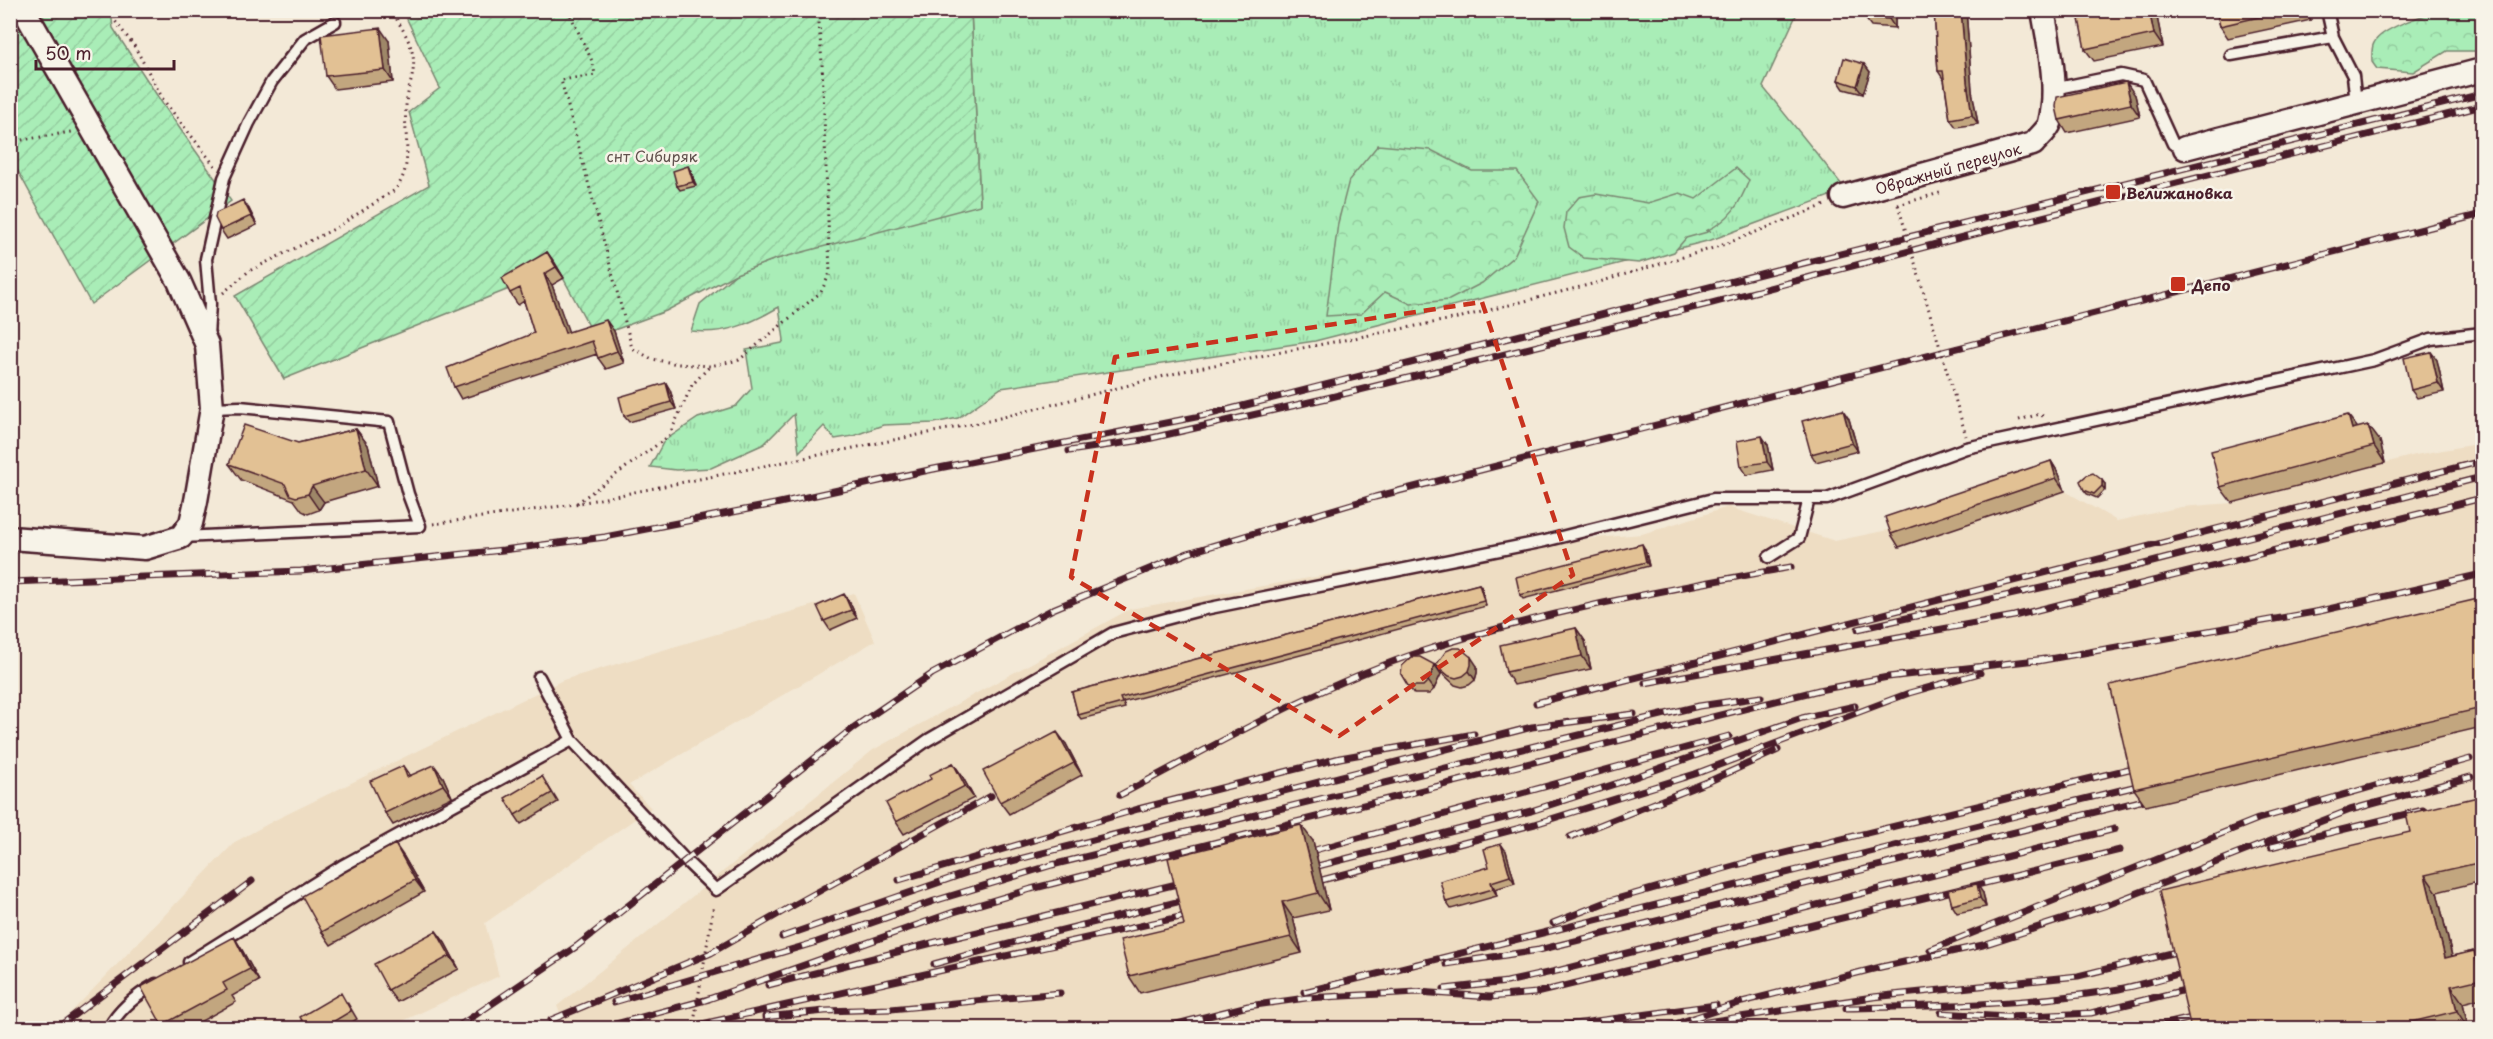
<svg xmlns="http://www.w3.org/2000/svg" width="2493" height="1039" font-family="'Playpen Sans',sans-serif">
<defs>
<pattern id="grass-tufts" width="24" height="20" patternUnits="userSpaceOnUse" patternTransform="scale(1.5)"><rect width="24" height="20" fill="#a9edb7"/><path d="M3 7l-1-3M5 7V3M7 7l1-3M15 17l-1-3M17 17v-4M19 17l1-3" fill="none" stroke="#93cb9e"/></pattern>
<pattern id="forest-crowns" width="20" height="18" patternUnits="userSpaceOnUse" patternTransform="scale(1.5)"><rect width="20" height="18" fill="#a9edb7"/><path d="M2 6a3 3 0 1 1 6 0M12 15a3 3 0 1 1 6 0" fill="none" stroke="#93cb9e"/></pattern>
<pattern id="garden-furrows" width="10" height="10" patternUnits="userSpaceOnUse" patternTransform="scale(1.5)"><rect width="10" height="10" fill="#a9edb7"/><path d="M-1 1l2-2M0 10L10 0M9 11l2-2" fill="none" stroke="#93cb9e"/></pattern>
</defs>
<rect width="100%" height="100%" fill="#f3e9d7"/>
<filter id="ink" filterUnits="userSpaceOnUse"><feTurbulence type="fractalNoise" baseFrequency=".0167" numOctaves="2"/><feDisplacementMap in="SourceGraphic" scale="12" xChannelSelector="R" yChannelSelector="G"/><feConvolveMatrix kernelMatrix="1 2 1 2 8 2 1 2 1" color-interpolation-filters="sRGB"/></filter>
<g filter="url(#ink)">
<!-- built -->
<path fill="#eeddc3" d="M2482,443v585h-1915l-10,-22 316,-256 257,-141 352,-61 160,-14 86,-27 107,34 58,-12 7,17 165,-55 52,30 64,-14 51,-4 183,-48z
M854,593l21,48 -246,144 22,23 -166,115 14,53 -111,52h-117l-3,-5 -12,5h-200l179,-186 40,-22 288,-140z"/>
<!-- grass -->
<path fill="url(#grass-tufts)" stroke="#7a8671" stroke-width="1.5" d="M971,11h827l-35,76 83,103 -135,50 -396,101 -314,47 -43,30 -24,5 -51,2 -30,11 -18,3 -11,-13 -25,26 -5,-38 -30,30 -53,24 -35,2 -26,-3 14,-26 34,-23 38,-12 16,-18 -6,-38 36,-7 2,-3 -5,-33c-29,17 -55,28 -88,24l9,-27 36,-30 37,-14 61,-18 146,-38z"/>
<!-- forest -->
<path fill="url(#forest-crowns)" stroke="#7a8671" stroke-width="1.5" d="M2439,11h43v40h-35l-34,21 -36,-3 -5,-7c0,-5 -1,-14 2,-19 7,-15 50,-28 65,-32z
M1378,145l53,5 41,21h45l22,30 -25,55 -32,27 -33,17 -38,4 -26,-12 -24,22 -35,2 12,-93 11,-43z
M1736,168l13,12c-9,24 -19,40 -43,51h5l-25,7 -12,14 -35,11 -55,-5 -15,-11 -5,-19 2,-16 13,-15 17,-3 52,9 32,-10 16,6z"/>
<!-- garden -->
<path fill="url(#garden-furrows)" stroke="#7a8671" stroke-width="1.5" d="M11,11h100l2,17 51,78 67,95 -140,103 -77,-140h-3z
M403,11h568l9,194 -207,55 -37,14 -70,37 -71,26 -40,-74 -46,26 -225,90 -49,-83 194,-111 -20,-73 31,-24z"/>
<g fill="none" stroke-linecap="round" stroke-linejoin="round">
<!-- lane casing -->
<g stroke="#4a1f2b" stroke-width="15">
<path id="lane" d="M2327,10l6,27 20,39 3,27
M2231,55l102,-18
M2053,89l68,-14 23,5 29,64 12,4
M208,336l2,-32 -4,-45 18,-81 25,-55 23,-42 33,-42 30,-17
M182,537l238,-11 -12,-32 -19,-72 -149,-15 -28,1
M1769,557l30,-19 10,-39
M572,740l114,121 30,29 212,-150 185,-107 87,-23 345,-69 168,-42h114l139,-51 408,-88 57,-21 51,-6
M189,962l153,-96 230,-126 -33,-63
M109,1028c10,-19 28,-33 47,-44"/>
</g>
<!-- street casing -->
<g stroke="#4a1f2b" stroke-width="27">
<path id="street" d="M2185,148l297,-78
M1843,197l190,-53c5,-6 15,-14 17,-21 9,-36 -1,-77 -7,-113
M10,538l135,10 36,-11 10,-14 5,-22 16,-93 -5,-63 -28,-64 -155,-271"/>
</g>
<!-- path -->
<path stroke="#4a1f2b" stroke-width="3" stroke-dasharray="1.5 4.5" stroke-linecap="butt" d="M114,10l1,11 20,26 29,54 51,65
M568,10l25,53 2,12 -34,5 71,268 20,11 26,5 32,2 29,-6 82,-68 9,-19 -8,-210 -4,-53
M10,142l61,-10
M1898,205l45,-13
M223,293l26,-22 85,-42 61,-39c20,-25 8,-54 11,-84 1,-17 10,-33 7,-50 -3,-17 -13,-31 -22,-46
M2019,420l21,-6 4,3
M577,503l92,-67 23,-51 18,-19
M433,524l142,-20 413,-83 200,-51 270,-52 138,-35 124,-37 105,-41
M693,1028l21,-124"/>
<!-- lane -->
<use href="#lane" stroke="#f7f3e8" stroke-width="10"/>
<!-- street -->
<use href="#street" stroke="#f7f3e8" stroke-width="22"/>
<!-- rail casing -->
<g stroke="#4a1f2b" stroke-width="7">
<path id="rail" d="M1069,451l74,-11 184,-42 385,-95 247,-65 523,-132
M10,582l291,-11 202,-21 102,-13 170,-33 154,-34 282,-56 569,-145 702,-175
M1858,629l267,-60 357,-92
M2038,661l282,-50 162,-37
M1645,683l369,-67 468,-118
M1536,703l946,-242
M1120,795c99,-52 197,-109 303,-144 120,-40 244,-61 368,-84
M1570,837l142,-57 66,-30
M2271,847l152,-37
M1315,850l414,-114
M1318,866l213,-55 87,-28 184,-65 53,-12
M899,880l239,-71 202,-51 134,-24
M1322,880l213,-56 160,-50 214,-81 71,-20
M1553,923l56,-22 135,-38 393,-96
M782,937l187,-65 563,-145 102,-13
M1930,950l328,-131 212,-60
M934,964l104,-28 147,-36
M1446,964l93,-14 605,-150
M768,985l164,-42 249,-60
M1444,989l63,-7 54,-12 554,-141
M1304,992l837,-207
M703,1001l251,-89 77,-23 788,-199 69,-13 157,-18
M614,1002l203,-60 117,-41 118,-36 576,-142 71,-17 62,-9
M1846,1008c91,-2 183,-3 273,-19 22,-4 45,-11 66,-17
M1941,1013l66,4 84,-4 98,-24
M765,1017l60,-6 66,-2 169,-16
M551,1020l160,-67 83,-48 197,-109
M1700,1023l173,-26 205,-21 102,-25
M57,1028l195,-147
M456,1028l121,-82 276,-218 79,-54 121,-65 135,-56 187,-56 1107,-283
M601,1028l108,-29
M684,1028l505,-113
M1161,1028l87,-22 58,-8 112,-6 72,5 46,-4 584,-143
M1544,1028l172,-23
M1663,1028l79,-26 139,-35 102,-22 124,-40 243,-95 121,-33
M2149,1028l47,-11"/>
</g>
<!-- rail -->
<use href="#rail" stroke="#f7f3e8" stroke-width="4.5" stroke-dasharray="14" stroke-linecap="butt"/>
<!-- path-bridge -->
<path stroke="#4a1f2b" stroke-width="3" stroke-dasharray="1.5 4.5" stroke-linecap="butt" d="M1898,205l68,231"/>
</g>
<!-- wall -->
<path fill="#c2a67f" stroke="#4a1f2b" stroke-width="1.5" d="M1895,10v18l-24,-2 -6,-8z
M1934,10h32l6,81 6,33 -22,3 -6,-8 -6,-39 -6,-9z
M2121,10h31l5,7 6,30 -69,14 -9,-12z
M2216,10h92l3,10 -83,18 -8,-12z
M389,41l4,41 -58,7 -9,-13z
M1864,64l6,8 -7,22 -19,-5 -6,-9z
M2135,95l5,22 -73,16 -8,-13z
M691,171l5,15 -16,4 -3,-4z
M249,209l8,16 -30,14 -6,-9z
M547,252l17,26 -12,7 16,47 46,-1 10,32 -18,6 -8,-11 -1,-4 -136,45 -7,-12 80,-54 -10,-32 -6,4 -8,-12z
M2431,352l6,8 7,32 -27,6 -6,-8z
M666,383l4,7 6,19 -47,13 -5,-6z
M1849,419l9,32 -42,11 -5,-8z
M2357,428l23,13 5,22 -153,40 -12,-16z
M356,429l12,16 10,41 -54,16 -5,8 -11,4 -6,-3 -8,-11 -53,-20 -12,-16 69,-21z
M1768,445l5,25 -26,5 -6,-9z
M2051,461l8,13 6,17 -166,56 -8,-13z
M2105,484v6l-8,8 -10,-4 -3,-4z
M1645,549l4,17 -126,33 -3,-4z
M1479,584l3,4 4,18 -363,96 2,6 -44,11 -3,-4 -6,-23z
M2482,598v129l-336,79 -12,-17z
M850,603l7,15 -27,12 -6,-9z
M1576,628l9,13 6,28 -77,16 -8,-13z
M1436,665l41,1v7l-2,7 -6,5 -7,2 -7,-2 -13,-12z
M1401,674h40l-7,15 -5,5h-15z
M1066,744l16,31 -73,39 -9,-12z
M953,763l9,13 12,22 -70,36 -8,-12 35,-43z
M403,766l7,10 33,1 9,20 -59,28 -8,-12z
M547,784l11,18 -37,22 -6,-9z
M2482,796v85l-45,11 15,64 22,-5 8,11v36l-19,5 5,25 -3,1h-274l219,-197z
M1313,841l16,69 -36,8 9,35 -162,40 -11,-17 55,-51z
M1506,851l9,32 -20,6 2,7 -46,13 -5,-7 43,-35z
M404,857l20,35 -93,53 -9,-13z
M1983,893l3,14 -29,6 -5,-8z
M436,931l9,12 14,26 -62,33 -9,-12z
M234,937l8,13 17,31 -27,15 4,6 -49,27h-23l-2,-4z
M347,1002l10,17 -16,10h-34z"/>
<!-- shaded-wall -->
<path fill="#9e8768" stroke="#4a1f2b" stroke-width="1.5" d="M1889,10h6v18l-6,-9z
M1961,10h5l6,81 6,33 -6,-9 -5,-33z
M2149,10h3l5,7 6,30 -9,-13z
M2304,10h4l3,10z
M380,28l9,13 4,41 -8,-12z
M1864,64l6,8 -7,22 -6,-8z
M2126,82l9,13 5,22 -9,-13z
M688,166l3,5 5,15 -3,-4z
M243,200l6,9 8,16 -6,-9z
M547,252l8,11 9,15 -8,-11z
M544,274l8,11 21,59 -8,-11z
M606,320l8,11 10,32 -7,-12z
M2431,352l6,8 7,32 -6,-9z
M666,383l4,7 6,19 -5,-7z
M1843,410l6,9 9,32 -6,-8z
M2348,415l12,16 -8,-2z
M2368,425l12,16 5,22 -11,-17z
M356,429l12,16 10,41 -12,-17z
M1762,436l6,9 5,25 -6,-8z
M2051,461l8,13 6,17 -9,-13z
M2102,480l3,4v6l-3,-4z
M312,486l12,16 -5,8 -11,-16z
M1642,544l3,5 4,17 -3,-4z
M1479,584l3,4 4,18 -2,-5z
M844,594l6,9 7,15 -6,-8z
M1576,628l9,13 6,28 -9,-13z
M1471,657l6,9v7l-2,7 -6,-9z
M1435,665l6,9 -7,15 -6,-8z
M1057,732l9,12 16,31 -8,-12z
M953,763l9,13 12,22 -9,-12z
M434,765l9,12 9,20 -9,-12z
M1301,825l12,16 16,69 -11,-17z
M395,844l9,13 20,35 -9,-12z
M1501,844l5,7 9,32 -5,-7z
M2425,875l12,17 19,82 -11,-16z
M1491,882l4,7 2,7 -4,-7z
M1977,884l6,9 3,14 -6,-9z
M1282,902l11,16 9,35 -11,-16z
M436,931l9,12 14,26 -9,-13z
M234,937l8,13 17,31 -9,-12z
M2474,951l8,11v20l-1,-3z
M2451,986l12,17 5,25 -11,-17z"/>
<!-- building -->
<path fill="#e2c194" stroke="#4a1f2b" stroke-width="1.5" d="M1865,10h24v9l-24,-1z
M1934,10h27l6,72 5,33 -22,4 -7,-48h-5z
M2121,10h28l5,24 -69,15 -6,-30z
M2216,10h73l-69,16z
M380,28l5,42 -59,6 -5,-41z
M1844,58l20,6 -7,22 -19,-6z
M2126,82l5,22 -72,16 -3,-13 1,-10z
M688,166l5,16 -16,4 -4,-15z
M243,200l8,16 -30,14 -6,-12 1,-5z
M547,252l9,15 -12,7 21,59 41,-13 11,31 -19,7 -6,-17 -138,46 -7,-19 87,-35 -14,-45 -10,5 -8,-15z
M2431,352l7,31 -27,7 -7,-32z
M666,383l5,19 -47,14 -5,-19z
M1843,410l9,33 -41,11 -9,-33z
M2348,415l4,14 16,-4 6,21 -154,41 -9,-36z
M244,425l54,18 58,-14 10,40 -54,17 -4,8 -12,3 -6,-2 -5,-11 -56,-20z
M1762,436l5,26 -26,4 -4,-25z
M2051,461l5,17 -165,56 -6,-17z
M2093,473l9,7v6l-8,8 -10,-4 -4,-9 7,-6z
M1642,544l4,18 -126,33 -4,-18z
M1479,584l5,17 -364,97 2,5 -44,12 -6,-23z
M844,594l7,16 -27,11 -7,-15z
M2482,598v110l-348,81 -24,-104z
M1576,628l6,28 -76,16 -6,-27z
M1453,648h7l11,9v8l-2,6 -6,5 -7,2 -7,-2 -13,-11 10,-14z
M1412,657h8l15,8 -7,16 -5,5h-15l-7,-12 1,-8z
M1057,732l17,31 -74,39 -17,-31z
M953,763l12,23 -69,36 -10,-19 45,-24 -2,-4z
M434,765l9,20 -58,28 -15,-32 33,-15 4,11z
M542,776l10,17 -37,22 -10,-17z
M2482,796v66l-57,13 20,83 29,-7 7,28 -30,7 6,25 -74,18h-77l-1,-5 -19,5h-95l-32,-138 251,-59 -4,-18z
M1301,825l17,68 -36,9 9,35 -162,39 -9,-36 64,-15 -16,-67z
M395,844l20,36 -93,52 -20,-36z
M1501,844l9,32 -19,6 2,7 -47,13 -6,-21 49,-14 -5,-18z
M1977,884l3,14 -28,7 -4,-15z
M436,931l14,25 -62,34 -14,-26z
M234,937l16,32 -27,14 4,7 -65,35 -21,-38z
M341,993l10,18 -30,18h-14l-7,-12z"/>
</g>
<!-- marked area -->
<path fill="none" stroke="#c8321e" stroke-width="4.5" stroke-dasharray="12 8" stroke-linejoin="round" d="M1482,302l91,273 -234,161 -268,-159 44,-220z"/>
<!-- markers -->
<g fill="#c8321e" stroke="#f7f3e8" stroke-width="2">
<rect x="2105" y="184" width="16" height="16" rx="3"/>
<rect x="2170" y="276" width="16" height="16" rx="3"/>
</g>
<g text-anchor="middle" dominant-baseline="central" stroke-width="5" stroke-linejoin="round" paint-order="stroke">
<!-- park labels -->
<g font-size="15" fill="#62524e" stroke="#f7f3e8">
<text x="652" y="155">снт Сибиряк</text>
</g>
<!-- street labels -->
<g font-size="15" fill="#4a1f2b" stroke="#f7f3e8">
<text transform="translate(1948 168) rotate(-16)">Овражный переулок</text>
</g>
<!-- poi labels -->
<g font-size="15" font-weight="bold" fill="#4a1f2b" stroke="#f7f3e8" text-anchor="start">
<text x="2126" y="192">Велижановка</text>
<text x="2192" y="284">Депо</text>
</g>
</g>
<!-- margin -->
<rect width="2493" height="1039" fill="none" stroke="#f7f3e8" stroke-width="36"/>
<rect x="18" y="18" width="2457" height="1003" fill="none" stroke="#4a1f2b" stroke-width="2" filter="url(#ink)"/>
<!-- scale -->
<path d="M36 60v9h138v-9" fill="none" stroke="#4a1f2b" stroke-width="3"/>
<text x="45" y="60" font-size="18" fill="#4a1f2b" stroke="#f7f3e8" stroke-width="4.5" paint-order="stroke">50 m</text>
</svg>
